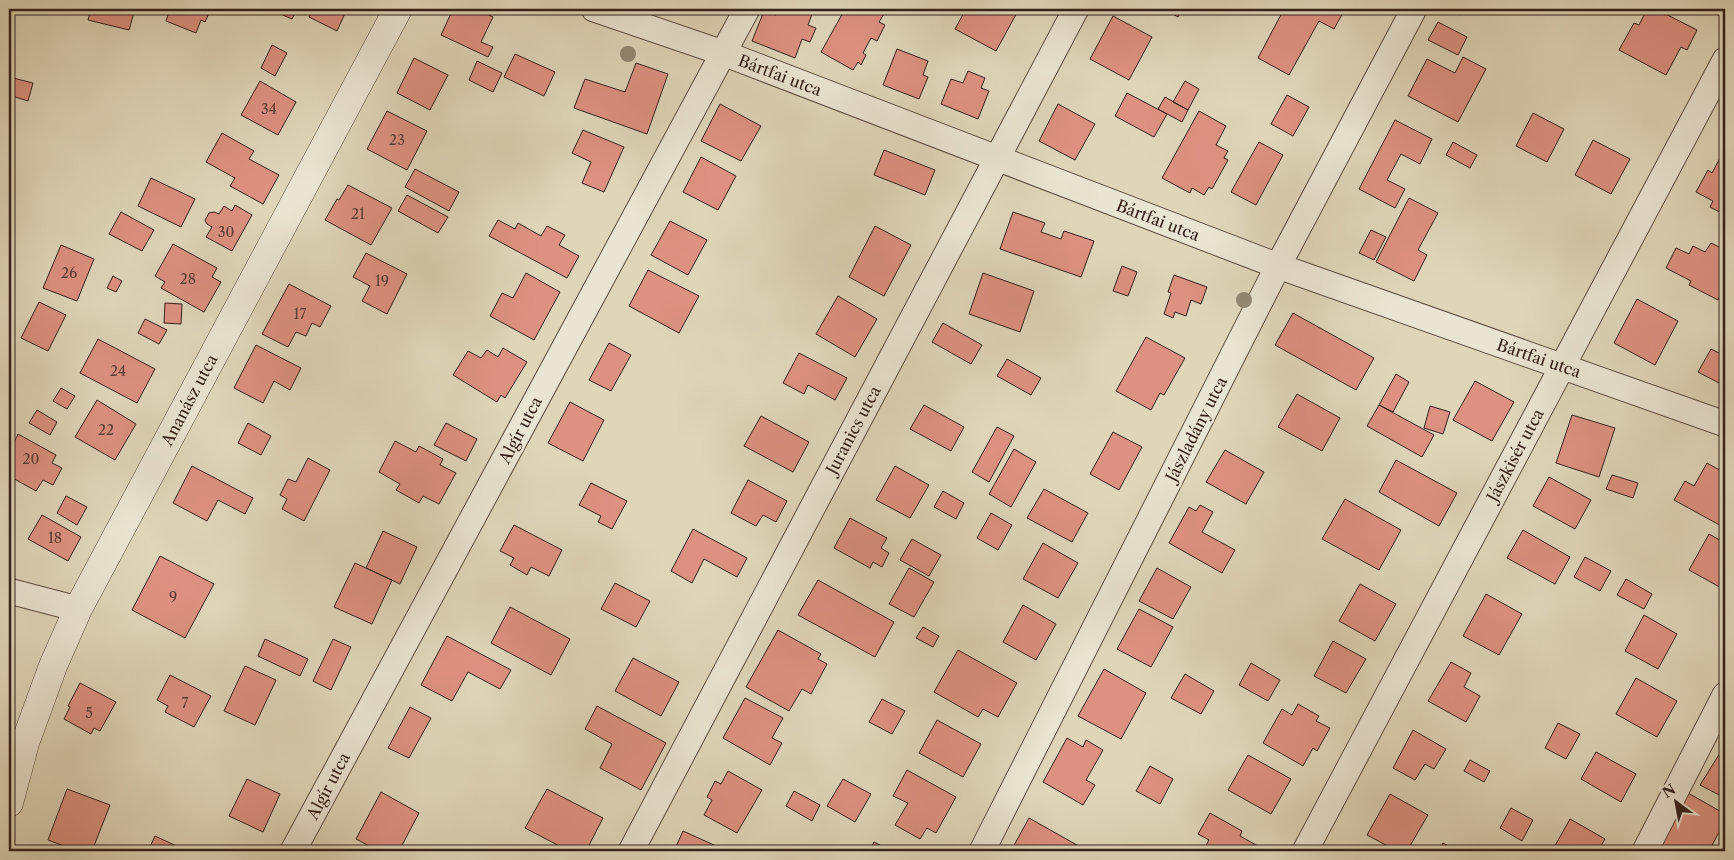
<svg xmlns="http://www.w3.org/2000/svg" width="1734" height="860" font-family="'Libre Caslon Text',serif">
<rect width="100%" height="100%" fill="#dfd6ba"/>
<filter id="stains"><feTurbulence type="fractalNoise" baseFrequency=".004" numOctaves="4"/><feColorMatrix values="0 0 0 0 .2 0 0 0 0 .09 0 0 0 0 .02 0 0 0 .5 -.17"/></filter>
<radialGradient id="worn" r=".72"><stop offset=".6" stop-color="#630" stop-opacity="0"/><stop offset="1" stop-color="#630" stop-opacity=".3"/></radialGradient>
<!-- building -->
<path fill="#dd9182" stroke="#33211a" d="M91,9h44l-6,21 -41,-10z
M170,9h41l-6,13 -4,-2 -5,13 -30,-12z
M269,9h28l-5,10z
M313,9h34l-10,22 -28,-14z
M453,9h24l16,8 -12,25 12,5 -5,10 -47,-22z
M779,9h35l-6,16 8,3 -6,14 -8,-3 -7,19 -43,-17 12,-30 12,4z
M845,9h46l-4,6 -3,-1 -5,8 6,3 -8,16 -6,-3 -8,15 3,2 -5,10 -3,-3 -5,8 -32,-18z
M966,9h53l-23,42 -41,-22z
M1164,9h18l-4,8z
M1284,9h61l-11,20 -15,-8 -30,54 -31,-17z
M1448,9h16l-4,6z
M1647,9h9l41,21 -10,20 -6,-3 -15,28 -47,-25 15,-27 5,2z
M1113,16l39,21 -23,43 -39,-21z
M1438,22l29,15 -9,18 -30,-15z
M272,45l15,8 -12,23 -14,-8z
M897,49l31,12 -5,14 5,2 -9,22 -36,-14z
M515,54l40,18 -11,24 -40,-19z
M1463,57l23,12 -28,53 -50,-26 19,-37 28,14z
M414,58l34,17 -18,35 -33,-17z
M477,61l25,12 -9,19 -24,-12z
M636,63l32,11 -21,60 -73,-26 11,-29 40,13z
M968,71l17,7 -4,10 8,3 -11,28 -37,-15 10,-25 12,4z
M9,77l24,6 -5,18 -19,-6z
M260,81l36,21 -18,33 -37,-20z
M1185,81l14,8 -11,21 -15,-8z
M1127,93l40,21 -13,23 -39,-21z
M1287,95l22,12 -16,29 -22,-12z
M1165,97l23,13 -6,12 -24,-13z
M720,104l41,22 -20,35 -40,-20z
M1058,104l37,20 -20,36 -36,-19z
M387,111l40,20 -20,39 -40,-21z
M1199,111l27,15 -10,19 12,6 -4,7 4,2 -16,29 -3,-2 -5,8 -12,-7 -2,5 -28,-15z
M1533,113l31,16 -17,33 -31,-16z
M1395,120l37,19 -12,25 -19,-10 -14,26 18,9 -10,19 -36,-19z
M583,130l41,17 -20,45 -22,-9 9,-21 -19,-9z
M222,133l32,18 -5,8 30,16 -16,29 -33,-18 5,-8 -29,-16z
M1593,140l37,19 -19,35 -36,-19z
M1259,142l24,13 -27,50 -25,-13z
M1453,142l24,13 -7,13 -24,-13z
M884,150l51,20 -10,25 -51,-20z
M701,157l35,19 -18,34 -35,-18z
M1720,158l5,3v54l-15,-8 3,-6 -17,-9 12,-22 4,3z
M415,169l44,23 -10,19 -44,-24z
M151,178l44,21 -14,28 -43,-21z
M348,185l44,23 -21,37 -46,-25 12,-21 2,1z
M407,195l41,22 -10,16 -40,-22z
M1409,198l29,15 -20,37 9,5 -13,26 -38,-19z
M235,205l17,10 -20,36 -26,-14 6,-10 -5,-3 -2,-4 4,-7 5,-1 5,2 5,-8 8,5z
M121,212l33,18 -12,21 -33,-17z
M1013,212l32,11 -4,9 20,7 3,-8 30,10 -13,36 -81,-28z
M498,220l17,9 3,-6 23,13 6,-10 18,9 -6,10 20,11 -12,22 -78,-42z
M670,221l37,19 -19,35 -37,-20z
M875,226l36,19 -27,51 -35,-19z
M1371,230l15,7 -12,23 -15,-7z
M1711,243l14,7v35l-7,15 -29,-15 2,-4 -25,-13 10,-20 13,6 4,-8 12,6z
M173,244l44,24 -5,9 9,5 -17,30 -43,-24 4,-6 -10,-6z
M61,245l33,14 -17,42 -34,-13z
M366,253l41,21 -20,40 -25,-13 8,-15 -17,-9z
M1122,266l15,6 -9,24 -15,-5z
M648,270l51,26 -20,37 -50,-27z
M526,273l34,19 -26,48 -44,-24 12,-23 11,5z
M983,273l51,18 -14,41 -51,-18z
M1174,275l33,12 -6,17 -10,-4 -5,16 -11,-4 -2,6 -9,-4 7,-21 -3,-1z
M113,276l9,5 -6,11 -9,-4z
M289,284l42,22 -11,21 -8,-4 -6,13 -10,-4 -8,15 -26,-13z
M838,296l39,23 -22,38 -39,-23z
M1637,299l41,22 -23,44 -41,-22z
M39,302l27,13 -18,36 -27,-13z
M165,303l17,1 -1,20 -17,-1z
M1293,313l81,45 -18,32 -81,-45z
M145,319l22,11 -8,14 -21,-11z
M943,323l39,22 -11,19 -39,-22z
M1146,337l39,21 -21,37 -4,-2 -9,17 -35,-19z
M98,339l57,30 -18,34 -57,-30z
M609,343l22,12 -20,36 -22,-11z
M256,345l45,23 -11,22 -16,-9 -11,22 -29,-15z
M503,348l24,14 -22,36 -4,-3 -4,7 -44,-27 15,-24 13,7 6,-8 11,7z
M1711,349l14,7v16l-6,11 -21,-11z
M799,353l48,25 -12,22 -27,-15 -4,9 -21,-11z
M1007,359l34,19 -10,17 -34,-19z
M1396,374l13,8 -16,30 -14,-7z
M1475,381l39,21 -22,39 -39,-21z
M61,388l14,8 -8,13 -14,-8z
M1297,394l43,24 -18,33 -44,-24z
M97,400l39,24 -21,36 -40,-23z
M570,402l34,18 -21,41 -35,-18z
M924,405l40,22 -13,24 -41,-22z
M1379,405l55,30 -12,22 -55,-31z
M1430,406l20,6 -7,22 -19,-6z
M37,410l20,12 -7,13 -21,-12z
M1572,415l43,13 -16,49 -43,-14z
M761,416l48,26 -16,30 -49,-26z
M248,423l23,13 -10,19 -23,-12z
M446,423l31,16 -11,22 -32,-16z
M997,427l17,9 -25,46 -17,-10z
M1113,432l29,15 -23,43 -29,-16z
M18,434l38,21 -4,8 10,5 -9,17 -10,-5 -7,11 -27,-15v-24z
M395,441l21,11 3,-6 24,13 -3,6 16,8 -17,31 -16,-8 -4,7 -23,-13 4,-6 -21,-12z
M1014,449l22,13 -25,45 -22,-13z
M1225,450l39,22 -18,32 -40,-22z
M308,458l22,12 -26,51 -22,-12 5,-10 -7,-4 8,-16 8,3z
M1396,460l61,33 -18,33 -60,-34z
M1707,463l18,10v55l-51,-28 11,-19 9,5z
M192,466l61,32 -8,16 -27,-14 -11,21 -34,-18z
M895,466l34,19 -19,33 -34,-18z
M1612,475l26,8 -5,15 -27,-9z
M1549,477l42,23 -16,29 -42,-23z
M748,480l39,21 -11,21 -13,-7 -7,11 -25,-13z
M591,483l36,18 -15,28 -14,-7 3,-6 -22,-11z
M1044,489l44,24 -16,29 -45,-24z
M943,491l21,12 -8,16 -22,-12z
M66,496l21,11 -10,18 -20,-12z
M1345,499l56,31 -22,40 -57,-31z
M1200,505l13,7 -11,20 33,18 -13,23 -53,-30 20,-36 7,4z
M991,513l21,12 -14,25 -21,-12z
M42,515l39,22 -13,24 -40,-22z
M850,518l37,20 -6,10 8,5 -7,14 -9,-5 -3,6 -36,-20z
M514,525l48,25 -13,26 -18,-9 -4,8 -17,-10 4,-7 -14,-7z
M693,529l54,29 -10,19 -33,-18 -12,24 -21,-12z
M1523,530l47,27 -15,27 -48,-26z
M383,531l34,16 -17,37 -34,-16z
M1709,534l16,9v47l-36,-20z
M912,539l29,16 -12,21 -29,-16z
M1043,543l35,20 -20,35 -35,-19z
M160,556l54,28 -29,54 -53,-28z
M1585,557l26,14 -11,20 -26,-14z
M355,563l37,17 -20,44 -38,-17z
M909,568l25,14 -20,35 -25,-13z
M1157,568l34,19 -18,32 -34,-18z
M1626,579l26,15 -8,15 -27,-14z
M818,580l76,42 -19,35 -77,-42z
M615,583l35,18 -14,26 -35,-18z
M1360,584l36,20 -21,37 -36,-20z
M1486,594l36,20 -23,41 -36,-19z
M1023,605l33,19 -20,36 -33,-18z
M510,607l60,32 -19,36 -60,-32z
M1139,609l34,18 -22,40 -34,-18z
M1644,615l33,19 -19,35 -33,-18z
M923,627l16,9 -6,11 -17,-9z
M778,630l43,24 -3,5 9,5 -16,30 -9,-5 -13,22 -43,-24z
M447,636l64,34 -11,19 -32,-17 -16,29 -31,-16z
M265,639l43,20 -8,17 -42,-20z
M333,639l18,8 -20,43 -18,-9z
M1333,641l33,18 -20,34 -32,-17z
M958,650l59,33 -19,34 -15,-8 -5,8 -44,-25z
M633,658l46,24 -18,34 -46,-25z
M1451,662l20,11 -7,14 16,9 -14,26 -38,-21z
M1251,663l29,17 -12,21 -29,-16z
M245,666l31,14 -21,45 -31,-14z
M1104,669l42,24 -25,46 -43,-23z
M1185,674l29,17 -13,23 -30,-16z
M170,675l41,21 -17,31 -29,-15 3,-6 -11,-6z
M1636,678l41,23 -20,36 -41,-23z
M80,683l36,19 -16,29 -6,-3 -3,6 -27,-15 6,-12 -2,-1z
M745,698l38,20 -11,20 10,5 -12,22 -47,-27z
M882,699l23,12 -13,23 -23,-12z
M1298,704l21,12 -3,5 14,7 -13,23 -4,-3 -10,18 -40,-23 19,-34 10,6z
M597,706l69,37 -25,47 -41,-22 12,-24 -27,-15z
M410,707l21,11 -22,40 -21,-10z
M937,720l44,24 -18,33 -44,-24z
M1558,723l22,11 -14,25 -21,-11z
M1413,730l33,19 -12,20 -9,-5 -10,16 -22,-12z
M1067,738l16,9 3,-7 17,10 -17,30 9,5 -12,20 -40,-23z
M1725,745v53l-25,-13z
M1596,752l40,22 -15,28 -40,-23z
M1248,755l43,24 -20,35 -43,-24z
M1470,760l20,11 -6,11 -20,-11z
M1150,766l23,13 -13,25 -24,-13z
M907,770l49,27 -20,36 -9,-5 -7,11 -25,-14 13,-22 -15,-7z
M728,771l34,19 -25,43 -33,-18 8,-15 -5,-3 8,-16 6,3z
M247,779l33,15 -17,38 -34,-16z
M843,779l28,15 -16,28 -28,-16z
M67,789l43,16 -18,46h-15l-29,-11z
M547,789l56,29 -17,33h-17l-44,-23z
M794,791l26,14 -8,16 -26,-15z
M381,792l38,21 -20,38h-20l-23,-12z
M1688,793l37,21v7l-16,30h-36l-11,-6z
M1390,794l38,21 -21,36h-10l-30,-16z
M1511,808l22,12 -11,21 -22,-13z
M1210,813l32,18 -2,5 25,14 -1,1h-61l6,-11 -11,-6z
M1029,818l55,31 -1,2h-67l-4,-2z
M1570,819l35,20 -7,12h-46z
M683,831l42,19 -1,1h-50z
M155,836l28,13v2h-35z
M874,842l17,9h-22z
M1443,843l14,8h-18z"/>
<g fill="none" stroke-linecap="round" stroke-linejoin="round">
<!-- minor casing -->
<g stroke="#5e4e42" stroke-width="27">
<path id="minor" d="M594,9l129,44 555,213 447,158
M9,591l69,18
M293,851l454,-842
M631,851l445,-842
M982,851l296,-585 136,-257
M1305,851l420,-791
M1645,851l80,-156"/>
</g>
<!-- tertiary casing -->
<g stroke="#5e4e42" stroke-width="29">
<path id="tertiary" d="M9,803l16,-60 28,-77 25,-57 320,-600"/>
</g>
<!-- minor -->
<use href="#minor" stroke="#eae4d2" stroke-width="25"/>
<!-- tertiary -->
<use href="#tertiary" stroke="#eae4d2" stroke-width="28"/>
</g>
<!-- trees -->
<g fill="#918872">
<circle cx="628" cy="54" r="8"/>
<circle cx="1244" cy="300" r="8"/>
</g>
<g text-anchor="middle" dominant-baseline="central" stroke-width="5" stroke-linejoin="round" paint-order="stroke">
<!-- number labels -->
<g font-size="14" fill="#5e3d34">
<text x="269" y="109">34</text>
<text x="397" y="140">23</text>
<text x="358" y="214">21</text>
<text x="226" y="232">30</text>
<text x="69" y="273">26</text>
<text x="188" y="279">28</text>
<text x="382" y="281">19</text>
<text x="300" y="314">17</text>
<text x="118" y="371">24</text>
<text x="106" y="430">22</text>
<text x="31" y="459">20</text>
<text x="55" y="538">18</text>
<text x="173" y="597">9</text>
<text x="185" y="703">7</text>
<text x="89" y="713">5</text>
</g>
<!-- street labels -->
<g font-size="16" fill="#33211a" stroke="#eae4d2">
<text transform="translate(780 75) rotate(21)">Bártfai utca</text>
<text transform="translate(1158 220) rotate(21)">Bártfai utca</text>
<text transform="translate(1539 358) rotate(19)">Bártfai utca</text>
<text transform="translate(189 400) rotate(-62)">Ananász utca</text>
<text transform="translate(1196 429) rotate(-63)">Jászladány utca</text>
<text transform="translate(520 430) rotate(-62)">Algír utca</text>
<text transform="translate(853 430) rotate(-62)">Juranics utca</text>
<text transform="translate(1515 455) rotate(-62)">Jászkisér utca</text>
<text transform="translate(328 786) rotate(-62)">Algír utca</text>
</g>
</g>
<!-- margin -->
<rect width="1734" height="860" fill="none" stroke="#dfd6ba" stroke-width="30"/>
<rect x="10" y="10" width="1714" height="840" fill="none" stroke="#33211a" stroke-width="2.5"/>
<rect x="15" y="15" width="1704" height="830" fill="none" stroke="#33211a"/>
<!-- north arrow -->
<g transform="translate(1676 802) rotate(328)" stroke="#eae4d2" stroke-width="4" paint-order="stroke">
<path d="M0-4L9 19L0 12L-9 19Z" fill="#33211a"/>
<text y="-8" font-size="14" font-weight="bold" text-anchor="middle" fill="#33211a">N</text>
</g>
<rect width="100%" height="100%" filter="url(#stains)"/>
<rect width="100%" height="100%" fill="url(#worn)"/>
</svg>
